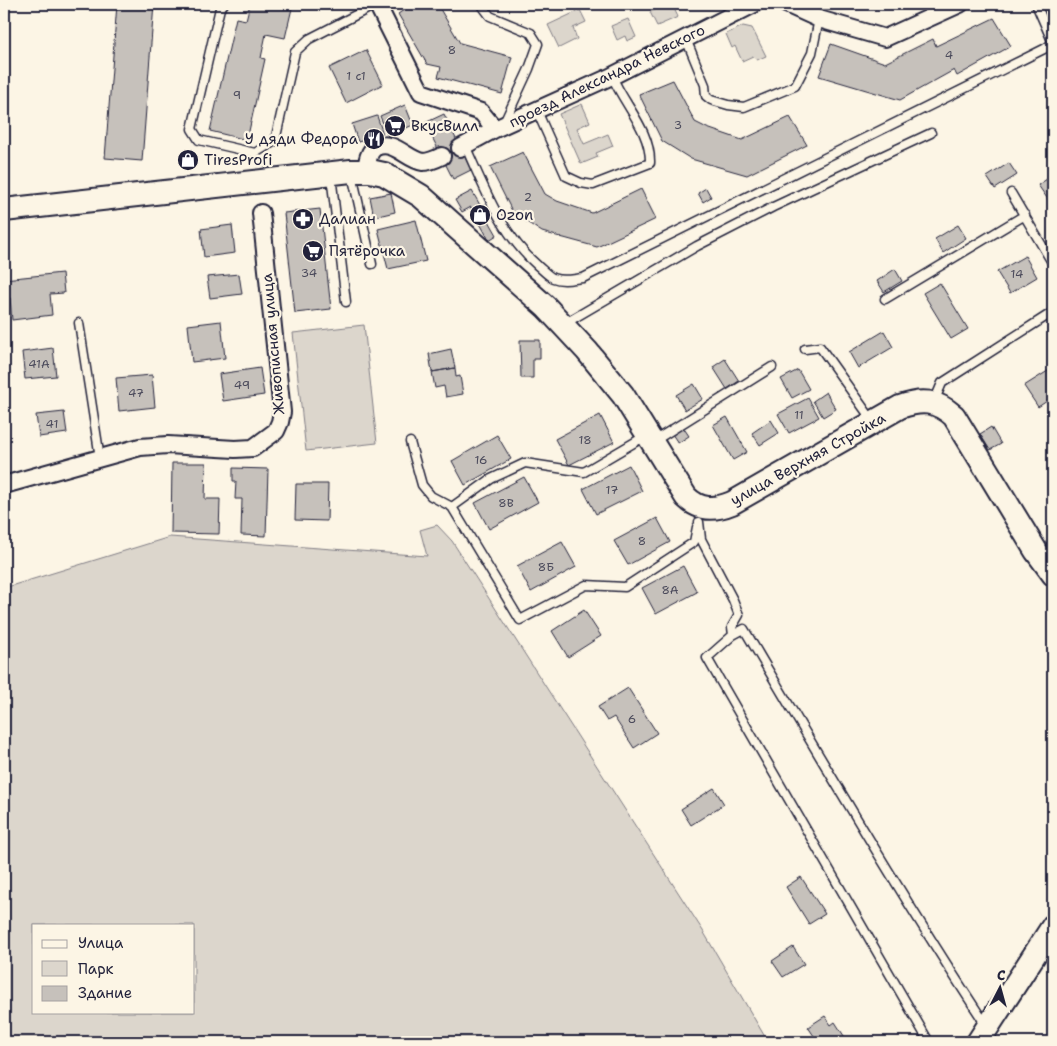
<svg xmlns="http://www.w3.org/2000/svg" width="1057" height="1046" font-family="'Shantell Sans',sans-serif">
<rect width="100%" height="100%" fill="#fcf5e5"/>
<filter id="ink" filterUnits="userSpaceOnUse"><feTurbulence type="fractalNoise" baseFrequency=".02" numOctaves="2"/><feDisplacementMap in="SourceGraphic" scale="10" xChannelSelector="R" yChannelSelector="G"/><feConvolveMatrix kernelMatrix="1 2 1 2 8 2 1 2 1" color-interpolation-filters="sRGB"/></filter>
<g filter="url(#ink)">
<!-- green -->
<path fill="#dcd6cc" stroke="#7f7c84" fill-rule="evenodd" d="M668,4h4l6,13 -21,9 -7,-14z
M580,10l6,12 -13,6 4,11 -18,9 -11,-23z
M628,19l8,18 -9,4 -2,-5 -8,4 -6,-14z
M743,26l9,2 14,28 -9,4 -4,-4 -11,5 -7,-15 -3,2 -6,-14z
M582,104l8,18 -13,6 7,16 24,-10 5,12 -17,7 2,4 -17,7 -22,-50z
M364,325l13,118 -71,8 -13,-118z
M437,525l15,16 251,390 65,111h-764v-454l166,-51 257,19 -7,-26zM34,925h160v87h-160z"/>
<!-- building -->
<path fill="#c6c1bb" stroke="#22223b" d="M117,4h37l-12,157 -37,-3z
M250,4h43l-8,34 -19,-4 -5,24 4,1 -18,81 -37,-9 26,-113 10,2z
M400,4h37l23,39 52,14 -10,37 -64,-17 3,-10 -14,-3 -29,-50 6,-4z
M994,18l17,28 -54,30 -3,-6 -54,30 -81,-24 12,-32 54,19 48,-24 3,7z
M366,50l17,34 -37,19 -17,-35z
M673,80l22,42 12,6 35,12 48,-23 17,28 -60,30 -56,-16 -29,-18 -23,-47z
M405,105l8,20 -25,11 -8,-20z
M444,114l27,56 -18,9 -28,-56z
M377,116l6,18 -25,8 -6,-18z
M523,152l22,42 12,7 35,12 49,-24 15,30 -59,28 -55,-15 -29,-19 -23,-46z
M1009,163l8,12 -22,14 -8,-12z
M1053,175v24l-4,2 -11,-16z
M706,188l5,9 -8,5 -5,-9z
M472,191l25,44 -8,5 -18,-33 -9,5 -7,-12z
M391,193l4,19 -21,5 -4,-20z
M320,209l11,100 -36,4 -11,-100z
M416,220l10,41 -38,8 -10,-40z
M232,225l3,28 -31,4 -3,-28z
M958,225l8,13 -23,15 -8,-14z
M1025,256l12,21 -27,16 -13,-21z
M895,269l7,12 -18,11 -7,-11z
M62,273l2,20 -14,1 2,21 -40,5 -2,-22 -6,1v-20z
M239,274l3,20 -32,4 -3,-21z
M940,283l28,46 -17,10 -28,-46z
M221,321l4,37 -33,4 -4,-37z
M884,331l9,16 -35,21 -9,-16z
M520,340h20v19h-7v19h-12z
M53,348l3,28 -31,3 -3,-27z
M451,349l4,19 -23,4 -3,-18z
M725,359l14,22 -12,8 -14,-22z
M260,368l4,27 -41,6 -4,-27z
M455,368l1,9 4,-1 3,18 -17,3 -2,-11 -9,2 -3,-16z
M1051,369l2,5v23l-15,10 -14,-21z
M798,370l11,19 -17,9 -11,-19z
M152,375l3,32 -36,4 -3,-33z
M694,384l9,15 -18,11 -9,-15z
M826,392l10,17 -13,8 -10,-16z
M808,398l11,19 -30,16 -11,-19z
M64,412l3,21 -28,4 -3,-22z
M600,415l14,27 -45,23 -14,-26z
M727,417l20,35 -14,8 -20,-35z
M771,420l8,13 -19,12 -8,-12z
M683,427l6,9 -11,7 -6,-9z
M991,427l10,17 -11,6 -10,-16z
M497,435l14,24 -46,26 -13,-24z
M172,463h34l-1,36h15l-1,35 -48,-1z
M629,465l13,26 -46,23 -13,-25z
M233,468l35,1 -2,67 -25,-1 1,-36h-7l1,-18h-3z
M524,477l14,25 -49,27 -14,-26z
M296,484h32l-1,37 -32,-1z
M657,518l13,24 -42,23 -14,-24z
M562,542l14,25 -45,25 -14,-26z
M683,566l14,26 -41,22 -14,-26z
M584,610l17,26 -33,21 -16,-26z
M628,688l29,45 -23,15 -20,-31 -7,4 -9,-14z
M714,788l10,16 -33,21 -10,-16z
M801,877l24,37 -16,10 -23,-37z
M793,947l11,17 -21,13 -11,-16z
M825,1016l6,9 4,-3 11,17 -6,3h-22l-10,-15z"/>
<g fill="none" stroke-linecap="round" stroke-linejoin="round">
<!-- lane casing -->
<g stroke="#22223b" stroke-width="11">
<path id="lane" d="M224,4l-4,4 -28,121 7,11 56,13 20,-12 20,-89 14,-13 68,-35
M481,4l9,12 41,17 7,11 -9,25 -25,54
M686,39l19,46 1,11 5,4 17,5 16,2 51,-21 17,-33 7,-34
M537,111l29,65 15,7 12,2 57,-22c1,-32 -26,-58 -38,-87
M465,145c19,43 37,90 73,121 5,4 10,10 15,12 10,4 20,1 30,0l461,-229 9,-6 -17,-39
M352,174l20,90
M331,175l15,127
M1011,193l42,71
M885,299l140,-84
M79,323l21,135
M564,324l133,-78 76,-39 158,-74
M805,349l15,-2 52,73
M934,402l8,-19 111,-71
M654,441l118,-74
M410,442l12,43 9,11 21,11 68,113 66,-35 39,2 69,-45 3,-15
M452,507l39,-28 34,-16 59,9 63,-37
M699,522l2,17 32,61 6,15 -7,12 1,8 11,-6c79,133 157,267 242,396
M733,635l-26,23 222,384"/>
</g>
<!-- street casing -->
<g stroke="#22223b" stroke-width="20">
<path id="street" d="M377,4l44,88 60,20 14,17
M786,4l33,15 66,19 75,-34
M460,148l35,-19 117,-53 142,-72
M366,171c1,-9 2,-20 10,-24 18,-8 31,13 47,15 7,0 13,-3 19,-6
M4,485l136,-38 28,-2 67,4 18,-1 23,-17 4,-9 2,-10 -21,-199"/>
</g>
<!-- secondary casing -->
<g stroke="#22223b" stroke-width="26">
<path id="secondary" d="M4,210l347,-39h19l14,3 37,22 125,111 41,44 36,44 63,102c14,14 29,13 46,6l168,-96c22,-8 36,-7 54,9l82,135 17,23
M978,1042l75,-116"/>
</g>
<!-- lane -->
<use href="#lane" stroke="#fcf5e5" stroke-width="8"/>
<!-- street -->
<use href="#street" stroke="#fcf5e5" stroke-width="16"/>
<!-- secondary -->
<use href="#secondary" stroke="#fcf5e5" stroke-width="22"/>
</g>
</g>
<!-- icons -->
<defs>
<g id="supermarket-disc" transform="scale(1.125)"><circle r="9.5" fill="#22223b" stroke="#fcf5e5"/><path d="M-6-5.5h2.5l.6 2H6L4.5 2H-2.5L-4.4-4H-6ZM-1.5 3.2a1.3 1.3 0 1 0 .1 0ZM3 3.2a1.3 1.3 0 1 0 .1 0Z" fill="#fff"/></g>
<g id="restaurant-disc" transform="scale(1.125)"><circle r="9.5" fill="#22223b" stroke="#fcf5e5"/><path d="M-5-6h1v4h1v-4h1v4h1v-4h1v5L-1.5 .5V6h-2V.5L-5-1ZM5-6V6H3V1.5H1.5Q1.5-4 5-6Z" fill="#fff"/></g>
<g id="shop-disc" transform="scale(1.125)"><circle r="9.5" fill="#22223b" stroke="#fcf5e5"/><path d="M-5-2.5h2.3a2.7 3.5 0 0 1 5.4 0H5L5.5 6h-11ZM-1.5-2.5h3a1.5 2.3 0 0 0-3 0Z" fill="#fff"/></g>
<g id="pharmacy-disc" transform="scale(1.125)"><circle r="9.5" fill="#22223b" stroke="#fcf5e5"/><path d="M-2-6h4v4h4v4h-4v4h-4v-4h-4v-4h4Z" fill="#fff"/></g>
</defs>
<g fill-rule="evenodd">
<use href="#supermarket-disc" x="395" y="126"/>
<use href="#restaurant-disc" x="374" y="139"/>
<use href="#shop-disc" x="188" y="160"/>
<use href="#shop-disc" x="480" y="215"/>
<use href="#pharmacy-disc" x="303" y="219"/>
<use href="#supermarket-disc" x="313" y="251"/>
</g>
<g text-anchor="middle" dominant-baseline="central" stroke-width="4.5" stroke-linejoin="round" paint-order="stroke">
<!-- number labels -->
<g font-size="12" fill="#4b4a5b">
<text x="452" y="50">8</text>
<text x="949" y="55">4</text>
<text x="356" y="76">1 с1</text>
<text x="237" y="95">9</text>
<text x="678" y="125">3</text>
<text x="528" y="197">2</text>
<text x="309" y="273">34</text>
<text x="1017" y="274">14</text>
<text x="39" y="364">41А</text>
<text x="242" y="385">49</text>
<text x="136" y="393">47</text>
<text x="799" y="415">11</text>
<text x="52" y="424">41</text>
<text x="585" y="440">18</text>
<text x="481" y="460">16</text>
<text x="612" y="490">17</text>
<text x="506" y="503">8В</text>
<text x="642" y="541">8</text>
<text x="546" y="567">8Б</text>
<text x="670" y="590">8А</text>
<text x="632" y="719">6</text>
</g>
<!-- street labels -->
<g font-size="15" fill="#22223b" stroke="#fcf5e5">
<text transform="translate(607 76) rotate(-26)">проезд Александра Невского</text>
<text transform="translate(273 344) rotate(-95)">Живописная улица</text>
<text transform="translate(808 459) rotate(-29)">улица Верхняя Стройка</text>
</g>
<!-- poi labels -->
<g font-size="15" fill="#22223b" stroke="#fcf5e5" text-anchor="start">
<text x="411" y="126">ВкусВилл</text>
<text x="358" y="139" text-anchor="end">У дяди Федора</text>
<text x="204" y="160">TiresProfi</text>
<text x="496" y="215">Ozon</text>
<text x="319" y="219">Далиан</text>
<text x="329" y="251">Пятёрочка</text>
</g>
</g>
<!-- margin -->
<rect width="1057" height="1046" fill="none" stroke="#fcf5e5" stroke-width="20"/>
<rect x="10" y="10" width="1037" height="1026" fill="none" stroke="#22223b" stroke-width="2" filter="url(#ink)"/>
<!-- legend -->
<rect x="32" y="924" width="162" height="90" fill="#fcf5e5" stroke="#a5a1a1"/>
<rect x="42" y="940" width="25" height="8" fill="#fcf5e5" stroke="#a5a1a1"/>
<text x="78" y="948" font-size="15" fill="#22223b">Улица</text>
<rect x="42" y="961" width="25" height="15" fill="#dcd6cc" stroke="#a5a1a1"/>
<text x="78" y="974" font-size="15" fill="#22223b">Парк</text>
<rect x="42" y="986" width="25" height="15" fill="#c6c1bb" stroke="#a5a1a1"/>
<text x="78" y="998" font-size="15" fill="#22223b">Здание</text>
<!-- north arrow -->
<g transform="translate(1000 988) rotate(6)" stroke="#fcf5e5" stroke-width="4" paint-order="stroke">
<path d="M0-4L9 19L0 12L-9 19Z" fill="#22223b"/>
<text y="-8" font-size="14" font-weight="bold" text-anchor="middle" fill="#22223b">С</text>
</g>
</svg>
